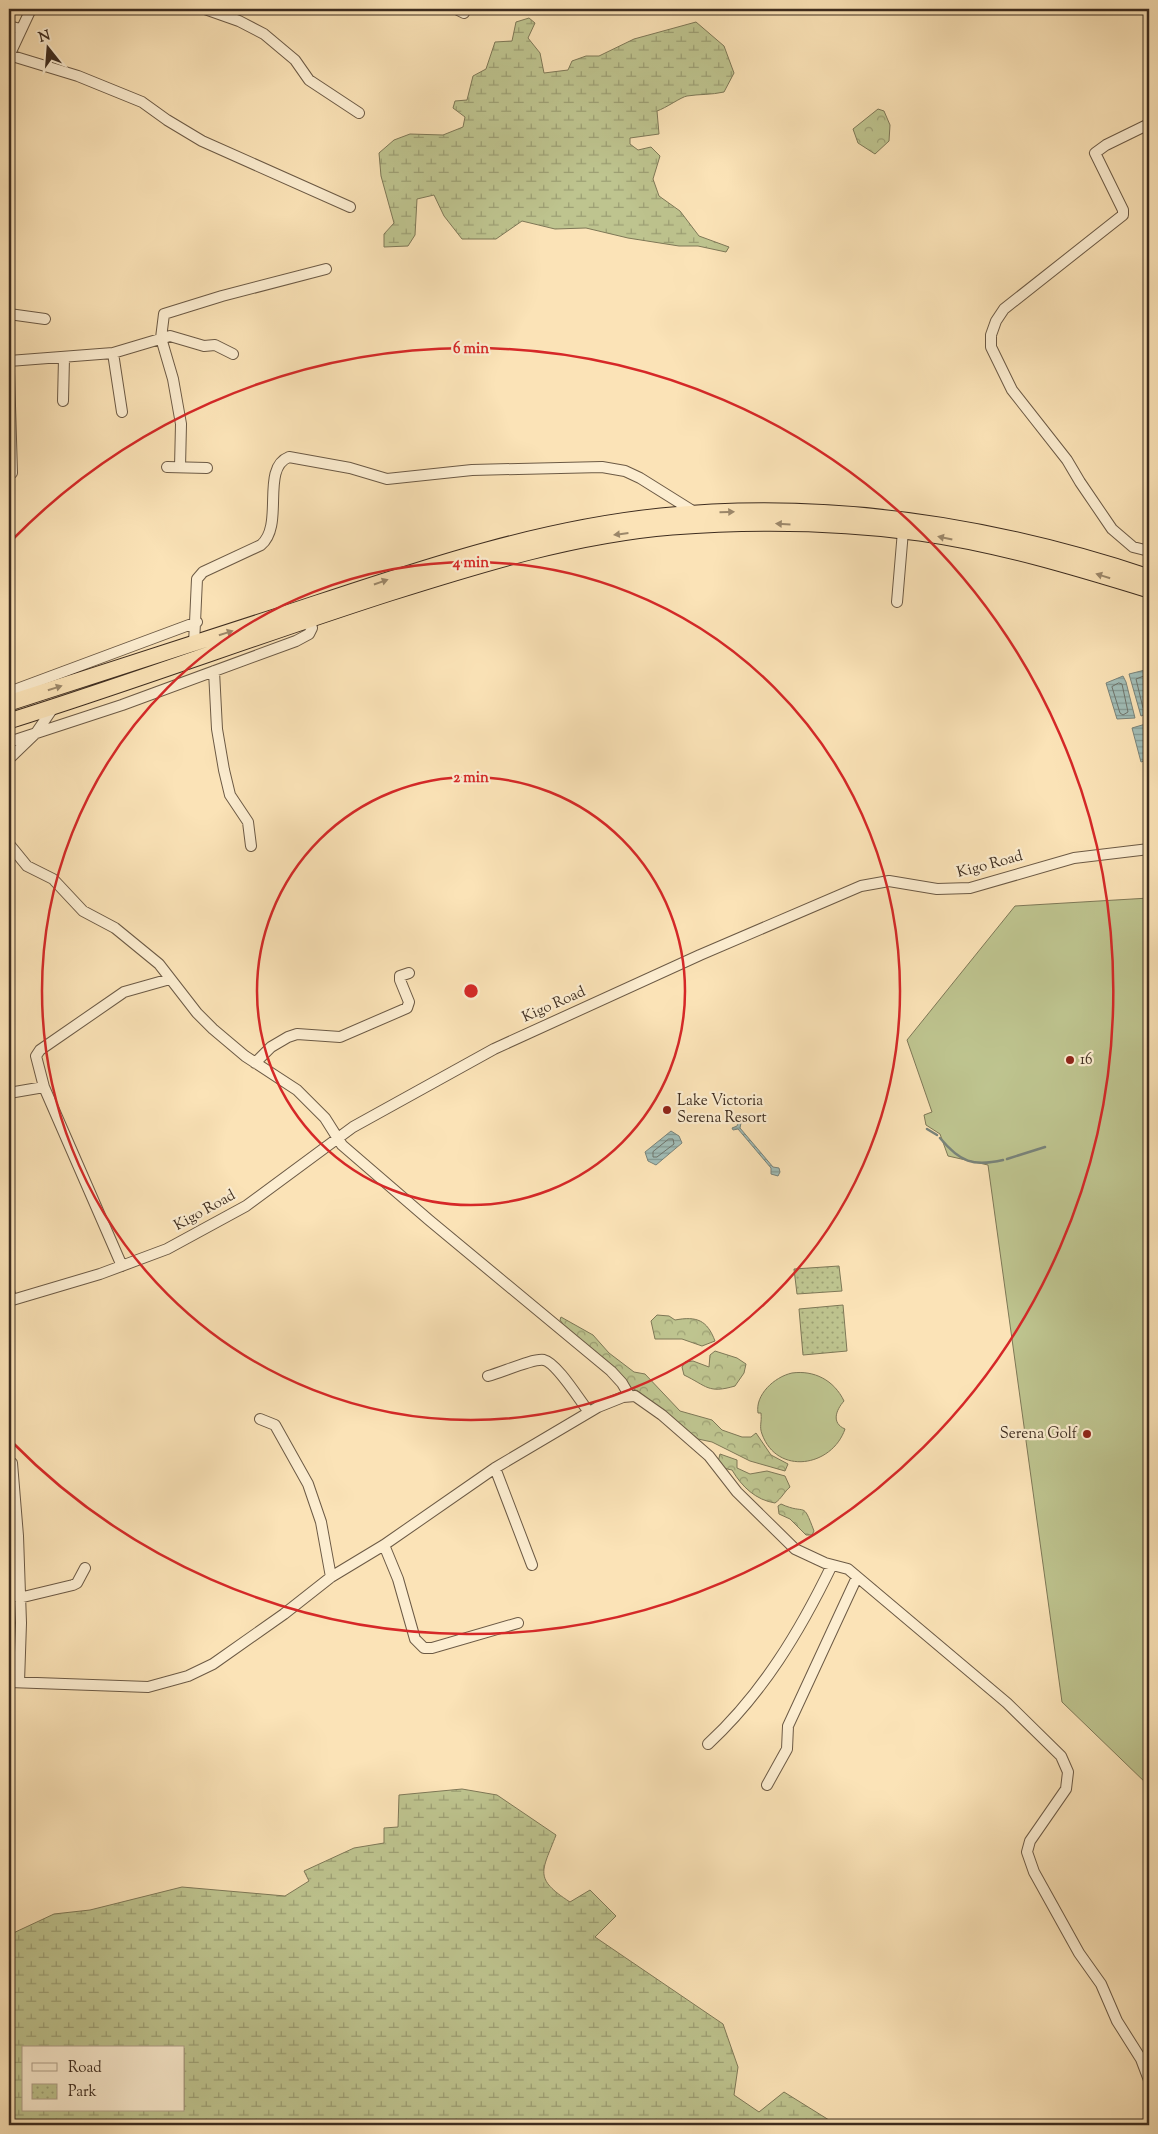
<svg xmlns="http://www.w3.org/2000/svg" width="1158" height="2134" font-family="'Sorts Mill Goudy',serif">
<defs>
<pattern id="forest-crowns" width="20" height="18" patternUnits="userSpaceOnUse" patternTransform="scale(1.25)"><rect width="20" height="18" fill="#bec48f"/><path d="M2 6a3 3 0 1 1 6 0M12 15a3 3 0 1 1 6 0" fill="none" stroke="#9c9f74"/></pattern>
<pattern id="wetland-marsh" width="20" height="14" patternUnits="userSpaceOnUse" patternTransform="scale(1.25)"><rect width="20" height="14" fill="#bec48f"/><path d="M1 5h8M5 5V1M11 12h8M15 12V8" fill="none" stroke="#9c9f74"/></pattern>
<pattern id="park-dots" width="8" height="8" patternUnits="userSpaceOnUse" patternTransform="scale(1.25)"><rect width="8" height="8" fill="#bec48f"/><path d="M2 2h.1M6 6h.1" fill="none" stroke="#9c9f74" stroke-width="1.8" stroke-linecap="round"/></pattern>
<pattern id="water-rules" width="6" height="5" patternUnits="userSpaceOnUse" patternTransform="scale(1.25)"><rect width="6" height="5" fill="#a1bdb7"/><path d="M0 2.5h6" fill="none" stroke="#849a94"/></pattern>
</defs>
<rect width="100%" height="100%" fill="#fbe3b7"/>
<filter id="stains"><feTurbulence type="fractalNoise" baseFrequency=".004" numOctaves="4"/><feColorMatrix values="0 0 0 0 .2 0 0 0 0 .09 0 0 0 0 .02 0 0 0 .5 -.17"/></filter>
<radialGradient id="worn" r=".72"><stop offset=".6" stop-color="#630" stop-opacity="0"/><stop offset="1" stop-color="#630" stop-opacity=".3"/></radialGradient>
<!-- green -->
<path fill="#bec48f" stroke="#7e7857" d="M1149,898v888l-87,-84 -74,-537 -40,-9 -8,-22 -14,-9 -2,-10 8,-3 -25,-72 108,-134z
M792,1373c22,-3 42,7 52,28 -8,9 -13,22 1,28 -13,38 -68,47 -83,5 -3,-8 0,-11 -1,-21h-3c-3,-18 16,-36 34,-40z"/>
<!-- forest -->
<path fill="url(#forest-crowns)" stroke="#7e7857" d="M878,109l6,2 6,14 -1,16 -14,13 -17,-11 -5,-14z
M657,1315l12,1 6,4c22,-4 32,0 40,21l-13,5 -20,-7h-27l-4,-18z
M561,1317l32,18 16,18 25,19 11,2 35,37 32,9 10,10 20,7h9l5,-4 15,22 17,9 -3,7 -35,-10 -38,-19 -14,-3 -60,-48c-24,-8 -63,-50 -78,-71z
M715,1351l22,7 9,6 -2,9 -9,13c-27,8 -28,0 -51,-11l-2,-8 3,-5 8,-1 16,6 1,-12z
M720,1454l17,6v8l13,6 17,-3 18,5 5,11c-6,5 -8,11 -15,16 -19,-3 -33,-16 -43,-33l-9,-2 -5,-6z
M781,1504c26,12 21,-5 33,27l-2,4h-6l-16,-16 -11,-5 -1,-8z"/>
<!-- wetland -->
<path fill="url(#wetland-marsh)" stroke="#7e7857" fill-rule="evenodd" d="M529,18l6,5 -7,15 12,15 4,20 24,-3 4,-9 14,-5h13l35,-17 62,-17 28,24 10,27 -10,19c-13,3 -25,2 -37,4 -6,1 -21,12 -30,15l2,23 -29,4v6l8,6 13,-3 9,9 -7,23 6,17 21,15 19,25 30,11 -3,5 -28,-6h-19l-51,-8 -42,-10 -31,1 -33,-8 -26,18h-34l-18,-23 -10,-21 -17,4 -2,36 -7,11 -24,1v-13l10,-11 -13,-47 -2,-23 15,-13 16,-6 33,1 20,-8 2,-10 -12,-9 2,-7 12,-1 6,-24 13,-7 9,-27 17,-1 4,-19z
M462,1789l35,6 59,40c-14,37 -23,43 14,67l20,-12 26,26 -21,21 128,87 15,43 -4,28 25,17 25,-20 53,33h-828v-190l45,-21 36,-4 92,-23 103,9 24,-15 -5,-10 50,-23 30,-5v-15l14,-1 1,-32zM24,2048h160v62h-160z"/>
<!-- park -->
<path fill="url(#park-dots)" stroke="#7e7857" d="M839,1266l3,25 -45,3 -3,-25z
M843,1305l4,46 -44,4 -4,-46z"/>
<!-- water -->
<path fill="url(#water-rules)" stroke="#79837a" d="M1149,669v44l-8,3 -12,-42z
M1123,676l3,6 9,36 -18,1 -11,-36z
M1149,723v36l-8,3 -9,-34z
M739,1122l2,1 -1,5 33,39 6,1 1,4 -2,4 -7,-2v-6l-33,-39 -5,1 -1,-2 5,-2z
M671,1131l8,5 3,7 -26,22 -8,-4 -3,-9z"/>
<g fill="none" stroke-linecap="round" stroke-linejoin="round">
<!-- shore -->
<path stroke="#6f746b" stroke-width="1" d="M1149,674l-13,5 7,29 6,1
M1119,683l3,1 6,28 -5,3 -3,-2 -8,-26z
M669,1139h4l1,5 -17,13h-4v-5z"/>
<!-- stream -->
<path stroke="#79837a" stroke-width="2.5" d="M927,1129l10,6
M940,1138c20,24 33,29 63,22
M1007,1159l38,-12"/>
<!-- minor casing -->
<g stroke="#6c5a45" stroke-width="12">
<path id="minor" d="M205,9l34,12 25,13 31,26 14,20 50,33
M456,9l8,4
M9,26l11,3
M9,55l69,21 64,26 25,18 35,21 148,66
M9,56l22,-47
M1149,124l-43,21 -11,8 28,57v5l-119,94 -8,12 -5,14v12l21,43 55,70 13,22 32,47 21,18 16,4
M9,314l36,5
M113,353l9,59
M9,361l104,-8 57,-17 34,10 11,-1 18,9
M9,372l3,101
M63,401l1,-43
M167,467l40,1
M180,467l1,-43 -8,-45 -12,-41 3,-24 58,-18 104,-27
M897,602l6,-71
M194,644l3,-65 6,-7 58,-27c24,-20 -1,-77 28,-88l61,11 37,11 85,-9 130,-3 23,4 15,7 56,35
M214,671l3,58 7,41 6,25 18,27 3,24
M9,692l188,-70
M9,742l113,-37 174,-64 13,-7 3,-6 -3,-9
M9,759l27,-26 17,-25
M9,844l18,22 26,13 30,32 32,17 44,36 38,49 16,16 32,27 52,34 28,28 17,27 87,75 182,151 11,12 7,12
M255,1063l16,-16 17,-10 9,-3 43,3 67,-29 2,-6 -9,-22v-4l9,-3
M9,1093l35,-6
M122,1266l-78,-179 -8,-31 4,-6 84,-58 46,-13
M9,1290l2,10
M9,1301l91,-27 67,-25 79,-43 107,-79 141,-78 206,-94 161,-69 28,-5 48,8 33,-1 104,-30 75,-9
M488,1376c13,-3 45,-18 56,-16 13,3 36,41 45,52
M260,1419l15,6 33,59 13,38 10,55
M12,1463l6,73 3,87 -2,59
M495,1468l37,97
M384,1545l14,34 17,60 9,9h8l86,-25
M19,1598l54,-13 4,-2 8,-15
M9,1682l139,5 40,-11 25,-12 71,-50 47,-37 53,-32 111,-77 103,-61 25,-10 12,-1 27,19 47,41 28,36 58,57 30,14 23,6 159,134 54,53 7,16 -2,17 -36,52 -3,11 7,20 45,81 22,31 16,37 24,38 8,21
M708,1744c55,-51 92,-113 124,-179
M767,1785l20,-36 1,-23 69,-149"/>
</g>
<!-- highway casing -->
<g stroke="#3d2c1f" stroke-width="17">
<path id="highway" d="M9,703c93,-31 187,-60 281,-91 121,-40 243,-83 371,-96 168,-17 329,8 488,61
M9,721c128,-40 253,-87 381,-128 92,-29 185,-58 282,-66 81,-6 166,-5 248,6 78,11 154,34 229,57"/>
</g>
<!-- minor -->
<use href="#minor" stroke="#fcedd0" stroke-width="10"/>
<!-- highway -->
<use href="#highway" stroke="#fbe3b7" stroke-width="15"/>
</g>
<!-- one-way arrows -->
<defs><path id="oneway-solid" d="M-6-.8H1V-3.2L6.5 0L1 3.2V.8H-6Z" transform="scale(1.25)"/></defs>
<g fill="#9c886b">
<use href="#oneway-solid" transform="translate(727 512) rotate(-2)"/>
<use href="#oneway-solid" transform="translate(783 524) rotate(-177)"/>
<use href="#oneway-solid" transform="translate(621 534) rotate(173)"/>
<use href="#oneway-solid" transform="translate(945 538) rotate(-168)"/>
<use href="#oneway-solid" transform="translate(1103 576) rotate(-163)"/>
<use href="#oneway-solid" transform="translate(381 582) rotate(-19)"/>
<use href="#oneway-solid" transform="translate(226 633) rotate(-18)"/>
<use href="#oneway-solid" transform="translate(55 688) rotate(-18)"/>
</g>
<!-- distance rings -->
<g fill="none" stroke="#d62828" stroke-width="2.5">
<circle cx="471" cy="991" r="214"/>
<circle cx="471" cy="991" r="429"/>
<path d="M12 540A643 643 0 1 1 12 1442"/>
</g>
<!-- markers -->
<g fill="#8f2418" stroke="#fcedd0" stroke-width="2">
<circle cx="1070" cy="1060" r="5"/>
<circle cx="667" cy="1110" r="5"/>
<circle cx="1087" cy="1434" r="5"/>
</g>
<g text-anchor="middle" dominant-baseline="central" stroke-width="4.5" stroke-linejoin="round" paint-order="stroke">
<!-- street labels -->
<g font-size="15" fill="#3d2c1f" stroke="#fcedd0">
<text transform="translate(990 865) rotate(-15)">Kigo Road</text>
<text transform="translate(554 1005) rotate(-24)">Kigo Road</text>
<text transform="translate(205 1211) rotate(-29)">Kigo Road</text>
</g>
<!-- poi labels -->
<g font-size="15" fill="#3d2c1f" stroke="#fcedd0" text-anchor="start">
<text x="1080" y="1060">16</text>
<text x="677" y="1101">Lake Victoria<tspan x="677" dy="17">Serena Resort</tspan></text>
<text x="1077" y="1434" text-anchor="end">Serena Golf</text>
</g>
</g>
<circle cx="471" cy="991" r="8" fill="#d62828" stroke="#fcedd0" stroke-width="2.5"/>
<g font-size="15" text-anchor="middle" font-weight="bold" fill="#d62828" stroke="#fcedd0" stroke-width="4.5" stroke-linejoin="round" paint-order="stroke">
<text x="471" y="353">6 min</text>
<text x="471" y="567">4 min</text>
<text x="471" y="782">2 min</text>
</g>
<!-- margin -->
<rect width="1158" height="2134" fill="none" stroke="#fbe3b7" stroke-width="30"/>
<rect x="10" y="10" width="1138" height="2114" fill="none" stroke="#3d2c1f" stroke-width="2.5"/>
<rect x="15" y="15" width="1128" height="2104" fill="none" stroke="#3d2c1f"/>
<!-- legend -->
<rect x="22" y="2046" width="162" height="65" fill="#fcedd0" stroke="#b0a089"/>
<rect x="32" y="2063" width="25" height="8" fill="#fcedd0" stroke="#b0a089"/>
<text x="68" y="2072" font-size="15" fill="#3d2c1f">Road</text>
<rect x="32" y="2084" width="25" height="15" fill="url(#park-dots)" stroke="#b0a089"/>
<text x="68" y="2096" font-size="15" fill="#3d2c1f">Park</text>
<!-- north arrow -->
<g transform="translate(48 48) rotate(343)" stroke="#fcedd0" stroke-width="4" paint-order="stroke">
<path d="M0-4L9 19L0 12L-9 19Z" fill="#3d2c1f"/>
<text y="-8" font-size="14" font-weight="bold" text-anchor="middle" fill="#3d2c1f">N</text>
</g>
<rect width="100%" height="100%" filter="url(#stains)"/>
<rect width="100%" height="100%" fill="url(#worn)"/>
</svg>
